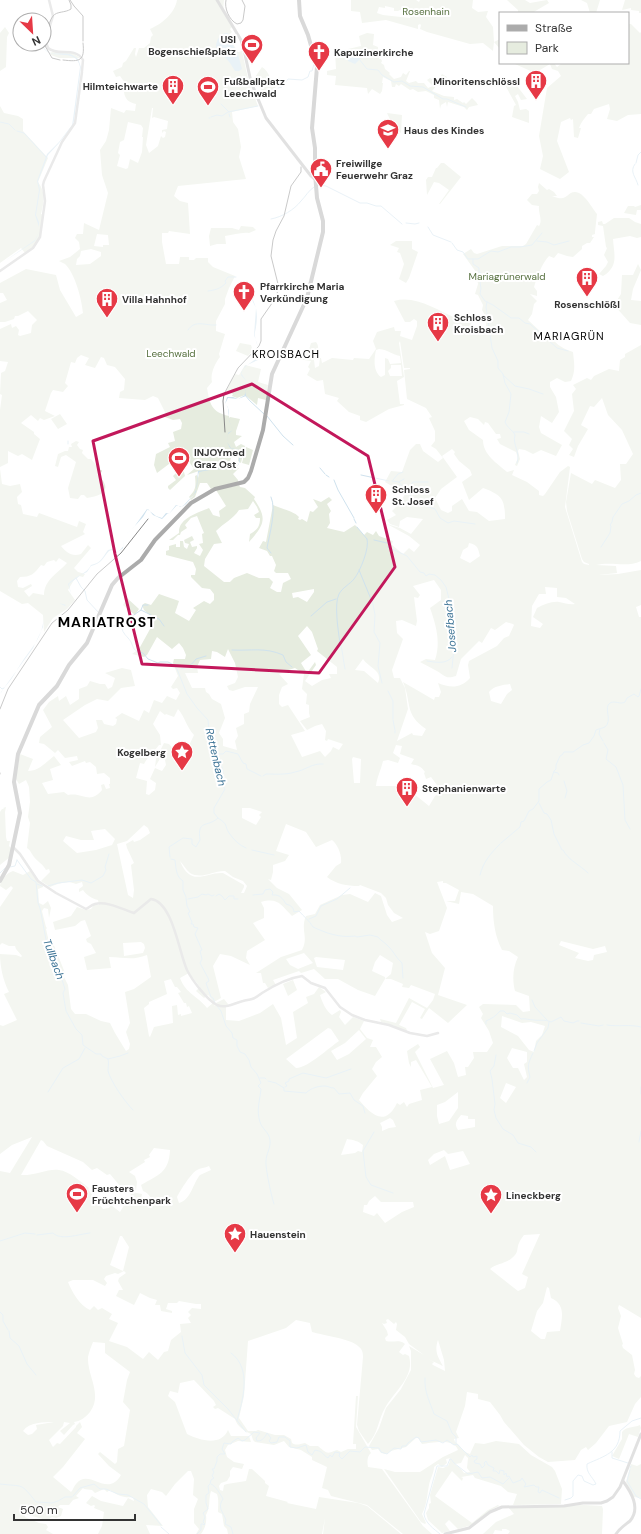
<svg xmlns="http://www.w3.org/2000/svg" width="641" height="1534" font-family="'DM Sans',sans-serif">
<rect width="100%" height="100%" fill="#fff"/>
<!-- green -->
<path fill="#e6ecdf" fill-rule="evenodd" d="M177,0h47c-2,13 2,16 8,27l-2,2 2,3 -2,2v5l8,13 4,-1 7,32 9,23 -26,6 1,10 5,7 3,18 -2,10 7,22 -68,7 -4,10 6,5 8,2 2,31 -21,-3 -1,2h-6v9l4,22h13l1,-7h9v3h5l2,-2h12v4l5,5 22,9 -6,12 -4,11v5l-9,17v10l9,3 -6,20 1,3c-5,6 -10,17 -8,25l-5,6c3,16 4,24 22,28v2l1,-1 10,2 -4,12v4l6,1 -8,6 2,5 5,-3 4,2 -4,17 -3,-2 1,-8 -2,-2h-5l2,4c-5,3 -4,9 -4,14l9,-1 -6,6 5,6v2l-27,7 -4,-6h-7l-5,14 -4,3 -1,-1 4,-4 -4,3 -1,-1c7,-7 7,-11 6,-21l2,-1 1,3 1,-4h-2h2v-3l-12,4 7,-6 -6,-9 2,-1 -5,-7 -28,21 -3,-8 2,-11 14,-7 -2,-4 7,-2 -2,-9 8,-3 1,-6 -2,-4 -7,1 -8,-3 1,-3 -8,-16 -5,-2 -8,4 -26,-2 1,-6 4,-2 1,-11 -10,-12 -8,-2 -3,-7 -3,-1 -6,11 -10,-3 4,-7 -8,-3 -4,3 -2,5 -4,-1 -6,21 3,3 -5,6 -10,-2 -2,3 -6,18 10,5 -11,4 -4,-2 -2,3 -7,-6 -10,8 13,9v2l6,5 -8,21 -10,-6 -4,2 -10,-5v12l-8,4v-57l2,-15 -2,-1 1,-21 4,-2 3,-9 -8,-1v-32l11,-5 1,4 4,-2 3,4 -1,5 2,1 11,-3 1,-8 5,-5 -9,-9 -10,5h-3l-1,3 -9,3h-5v-19l7,-3 -4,-7h-3v-10l26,-14 30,6 4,15 16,27 7,-4c-1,-13 -8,-40 -18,-49 -2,-1 -4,-2 -6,-3l11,-4 10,-8 -1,-7 -4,-4 2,-4h6l1,-11 15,7 9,-37 -6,-18 -2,-25 6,-9 3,-11 2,-22 13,5 2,-3 9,1 1,-7c-8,-2 -11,-5 -12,-12l3,-5 -2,-4 -5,-7 -4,1 -3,-6 9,-4 1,-4 3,-2 8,-13h2l-1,6 1,3 3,-9h5l6,-5 1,-6 2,-2 -3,-6c12,-5 25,-16 27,-29zM152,108h1l-1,10 2,-1 14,4 -1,8 -5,1v3l2,-2 2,1 -1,5 -2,1 -2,-2 -3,10 -9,7 -3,-8zM128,122l13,3 2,3 -1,9h1l-1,15 -4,11 -8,-4 -2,9 -2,1 -9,-3 3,-11 -2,-2 2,-11 4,-2zM97,234l11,1 1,10h-6v2l-9,-1zM91,249l10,3v4l-11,8 -14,1 1,-6 3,-3 1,-5z
M351,0h65l3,2 1,-2h53l-1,8 6,4 10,-1 -2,6 7,10 1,15 6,-3v10l-6,-7 -1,9 -10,-8 -13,1 -43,-12 -7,-3 1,-4 -1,-1 -2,1v4l-32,-9 -24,3 -2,-11 -9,-1zM385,6l9,2v3h4l2,-1 12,2 -2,6 -27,-3 -6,-2 2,-6 6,1z
M507,0h18l5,3 17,-3 2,3 -17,10h-14v-3z
M581,0h19l-4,13h-6l-3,-10z
M625,0h16v13h-2v-2l-8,-1v-2l-9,2z
M628,22l1,2h2l9,9 1,-1v-3v85l-13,1 -11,6 -10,-2 3,-10 -1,-5 -15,5 -3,5h-3c-3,4 -7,8 -9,14h2l-3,10 -4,-1 -1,-18 -2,1 -1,-2 -9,4 -4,19 12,31 -9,7 -20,-10 3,-13 -4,-20 8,-48 2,1 -2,-1 14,-12 -3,-5 -6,-2 -2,-5 -15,9 -20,-9 1,-1h38l3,4 5,-4h66z
M5,27l4,6 -2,4 -1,30 -6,4v-38z
M367,33l7,1 -1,11 5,2v3l9,5 -1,2 -6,-1 -1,3h2l1,2 -1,2 3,2 1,4 5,4 -1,1 5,5 7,-2 2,-4 3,2 3,-4h1l-4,10 3,2 7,-2 2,2h6l4,5 5,-2 -6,-6 3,-2 7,4 5,-8 5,3 -3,4 -5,2 -7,8 12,5 10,1v3l3,-1 6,4 1,-1 2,2 6,-6 4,4 2,3 -9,2 -2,3 -3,-3 -16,-5 -1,5 -1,-5 -5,3 -1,4 -1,-9 -5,-2v-3l-8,-4 -8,1 -5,-3 -3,1 -9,-6 -2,2 -3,-2 -1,3h-3l-1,-6 -8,-4 -1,6h1l-1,8 -2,3 -8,-5 -4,5 -1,-6 -32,-3 1,-9 -9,-1v-4l9,-2 -1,-17 26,-6 -2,-10z
M52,52l21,1 7,5h-21l-8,-3 -1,-2 8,2 5,-1 -5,1 -8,-2z
M262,67c7,4 8,13 14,20l-2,2 -10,4 -11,-13z
M514,82l13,17 -6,1 -3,-6 -3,2 3,6 2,8 6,-1 3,2v12l-17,-6 2,-11 2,-1 -11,-20z
M0,106l4,7 14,3 5,3v12l25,27 -10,24c8,11 6,20 3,32l2,1c-2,18 -2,28 -18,38l-4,-5 -21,15z
M387,113l15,2 -1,18 -8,-7z
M441,163h3l17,14 -21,27h-1l10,-14 -10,-7 -5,-1 -7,13 -1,-15 2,-3h4l4,-9h1z
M539,183l8,7 2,-1 5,3 3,4h-5c16,7 14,-4 23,-4 9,0 17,16 22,22l-2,18v2l-3,1v2h2l-4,6h-3l-5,3v3l-9,8 -6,-1 -9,-3 -4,5 -5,-2c-7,7 -12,21 -15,31l3,4v5l-7,-2 7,7 -3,3 -2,10 -4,6 14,13 8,-1c3,12 12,16 23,20 1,11 3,18 -2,29l-6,1 -8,-4 -7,4v5l6,10 3,15 -7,11 -11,-7 -2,11 2,6 21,12 -6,11 -15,-6 -8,4 -8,-4 -6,-1 -1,2 2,8 -3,7 -2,-1 3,-7 -2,-6 -16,-8 -3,-5 4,-1 -1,-4h-4l-8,-11 -3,-1 -1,3 -6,-6 -8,-2 -6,4 5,9 14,10c0,15 14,23 24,32l7,-2 -2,5 15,7 12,9v4l4,1 2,-2 15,-22 8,-6 2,1 -5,40 17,55 2,2 5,1v-1l-5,-2 -2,-3 -15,-48 -1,-9 5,-29 21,11 3,-4 20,8 6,-8 -1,-16h6l7,-10 -11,-24 -14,-15 -6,-17 -8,9 -4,-1 -9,19 7,4 -10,17 -4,11 -5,-2 4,-6 -4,-4 3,-6 -8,-8 10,-20 -2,-17 4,-5 -3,-4 14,-7 4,2 3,-4 15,-7 10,2 1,-11 5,-3v-3l16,-9v216c-15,7 -29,0 -45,4l20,1 1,7 -18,2 19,-1 23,-4v35l-5,2 3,10h2v701l-20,-12 -2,-1 -1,3 3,8 -3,12 5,16 -1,1 1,3 9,7 3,15 -1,4 2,3 3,1 2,-2v21l-6,7 -8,18 -18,4 -13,17 -8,7 -2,-3 -5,3 -6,10 -27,2 -9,-5 -15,-12 -20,-23 -4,-7 -10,-13 -12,-3v-5l-11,-2 -2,14 -9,26 3,6 -5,1 1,3c6,3 6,9 15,12l5,-11 9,1 12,-3 23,3 12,11 21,12 3,4 7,18 -1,15 -48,1 4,-11 -9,-2 -7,-6 -26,-8 -2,-3 -12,2 2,1 -1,3 -10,-10 -17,25 37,27 16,-13 10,-5 1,1 -8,4 -19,15 -14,4 -9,-9 -4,4 5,7 -8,2 -14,-13 -2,-7 3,-5v-4l2,-1 -1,-8 8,-28 5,1 5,-2 2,-5 -1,-2 2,-1 -5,1 1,4 -5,4 -4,-3 -4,3c0,6 -4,12 -5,18 -2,10 -2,20 -7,29l4,9 -1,1 -4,-2 -37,-53 11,3h25l23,-15 15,-7c-4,-12 -26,-7 -36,-6l-4,-6h-2l-10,9 -15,4 -5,3 -5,-1 -3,-4 -6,1 -3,-4 10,-18 7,-20 15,-19 10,-19v-19l-2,-5 15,9 -15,-11 -4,-7 -9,-7 1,-6 -1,-2 -2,2 -6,-5 -2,1 1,3 -3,1 -2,-1 5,8 1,4 -3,3 1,3c7,2 13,-2 19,3l-6,8 4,3 2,-1 4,2c6,21 -15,35 -24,52 -7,12 -7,26 -17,36l-9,-13 -2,-6 6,-68c0,-5 -1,-8 -5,-11 -7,-7 -36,-11 -46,-14l-2,-9 -14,-3 -10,8 -38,13 -4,55 -5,22 9,13h8l2,-1 17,5h9l7,4 1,4c4,3 8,1 13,0l5,3h8c10,8 8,8 19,4l4,2 7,-3h8v-5h-3l3,-48h2l-2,31 15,26c-4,3 -4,9 -3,14l14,2 41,57 9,8h-29l-36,-29 -36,-9 -3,-6 -6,-2 5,-21 -15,-7v-3l-11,-7 -12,-3 -5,-6 -10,4 -19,-3 -2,-2 -2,-6c-7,-3 -14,-8 -16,-15l-17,-11 -3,1 -2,-2 3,-2 -2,-4 -20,-21 -14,3 -2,10 -8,-2 -2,5 7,6 12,32c12,6 34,13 41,-4l3,6h18l2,6 -13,-1 -10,4 -3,5 2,7 7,5 10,2 -2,5 -9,-2 -3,4v5l-3,5 -6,2 -2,3 1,4 3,1 1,-6 3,-1 19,-3 3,-12h3l13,12v2l4,3 -3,10 22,6 -1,1 29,6 3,-12 39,6 9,3 34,28h-78l2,-16 -3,16h-94l-1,-5 -3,-3 -2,-12 -4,-2c0,-7 1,-12 -1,-18l-6,-3c-3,10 0,15 -5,24 1,7 -1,14 -5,19h-5l3,-5 -5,-6v-14l4,-10 -5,-4 1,-16 -3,-8h-3l-13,13 -9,12 -4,-4 -11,-3 -4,6 1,12 15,19 -17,-1 4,9h-52l4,-8 2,-14 -10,-4 1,-2 -1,-1 -3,1 -5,-3 6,-7 9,5 22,5 5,-8 6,3 -1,-4c-9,1 -15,-1 -23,-7l-3,2 -3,-3 -9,4 -3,-3 -8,-1 -1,-1 -7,8 3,2 -6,2 -4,5h-9l-2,2 5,2 -2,7 -5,2 -4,-1 -3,2h-6l-18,-5v3l14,6 7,1 2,3 -2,3 7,4h-53v-363l10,2 22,-36 -20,8 -12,9v-129l3,1 14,-6 -13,-26 5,-2c-6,-11 -9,-26 -9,-38l16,1 5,2 1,-1 -6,-7 -1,-3h-6l-7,-3 -2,2v-38l13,-19 -2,-2 -5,4 -6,-4c0,-6 7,-13 13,-15l10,4 7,-4 8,11 5,4v1l-5,2 1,14 4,2 5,-4 3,7 -2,10 -1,-9 -4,-1 -2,3 4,16 1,1 -1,1 3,13 3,-1 1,2 12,30 -2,2 5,10 3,24 4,5h11l15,7 9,2 5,10 11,18 3,-2 1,-5 -4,-12 4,-9 -5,-31 9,-3 17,-12 -4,-22c-15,6 -23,2 -38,2l2,11 -24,2 -3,-13 12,-4 -5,-9 -4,-2 -1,-3 5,-3 -6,-16 -4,1 -6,5 -20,4 -2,-8 18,-6 6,-9 9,3 5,-1 3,-4h5l-1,-5c-5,-1 -12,-5 -15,-10l-4,2v-3l4,-3 -1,-4 -6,2c-9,-4 -18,0 -26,3l-9,-6 9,-9 -1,-3 -3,1c-3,-6 -8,-8 -12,-13 -3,-4 -3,-6 -7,-9l3,-25 -2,-6 2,-15 -1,-15 -3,-7 -7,4 -3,-5 4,-25 13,5 -5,12c11,0 18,-9 26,-15l7,9 -11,4 3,11 -11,3 6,11 16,-2 4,3c15,-3 22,10 34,-5l-1,-5 3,-1 2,5 4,-1 -1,-4h1v-6l-6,-5 -7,1 -1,-7 -6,-5 -4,1 -1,-2 -13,5 -3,-4 9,-2 -1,-4 -12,2 -7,-8 -3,3 -11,-9 -5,-1 1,-6 12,-10 -9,-17 6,-8 9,-6 1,5 7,-5 4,9 9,-6v-10l8,-3 3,-5 10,3h5l3,5 4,-2 3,-9 -10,-5 17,-5 9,2 4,16 -14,2 -13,13 -11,-2 -12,6 -22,15 16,18 17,-6 2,-4 -2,-8h6l2,4 9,2 3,-2 1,-5 -2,-1 7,-5 17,8 5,-11 5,3 5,-13 8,3 5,-7 9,4 4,-7 -3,-5 -4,1 -2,-2 7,-11 -5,-13 1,-4h11l1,-4 -3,-7 -4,-5 -7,6 -15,-12 -10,18 -3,2 -12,-3 7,-5 16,-29 -11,-10 -2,-5 3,-2 6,2 8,-11 20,7 -4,12 14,8 7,-11 -3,-2 11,-7 6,3 4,-4v-6l-4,-5 -8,-1 -11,-11v-2h4l1,-6 -3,-7 -27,-7v-4l3,-1v-4l7,-2v3h4v-6h3l1,6 3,2 2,-5 -4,-1 -1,-3 8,-4 2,4 -4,2 2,5 5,-1v2l-3,5 6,3 3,-6 -4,-6 4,-1 -1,-9 2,-1 -7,-17 -6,2 -6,7 2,3 -6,4 -1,3h-2l-5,5h-4l10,-7c-1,-15 19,-20 30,-25l4,7 7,2 -1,-6 7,-5 -10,-16 23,-5 1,2 5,1 10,9 -1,2c14,20 10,26 -5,43l1,-8c7,-4 10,-7 10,-16h-4l-2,-3 5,-3 -2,-5 -4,-6 -5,8 -9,1c-6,9 -15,13 -23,21l6,12 -8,1 -9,15 -1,7 20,16h6l4,-4 13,-5 12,5h10l4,4 -3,6 7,4h4l2,-9 8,-4 -3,-6h-12l-2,-2 2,-6 -4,-9h-2l-3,-5 -8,-3 4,-7 3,1 7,-37c8,4 21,6 26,12l-1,2 2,1 2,-1 5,3 3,-11 3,1 5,-5 -5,-8 8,3 8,-5 3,3 -5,4 4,7 -2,3 1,9 -3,5 17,4 11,-7 9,10 3,-3 6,3 3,-4 3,5 14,5 -1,4 11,9 6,-6 5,4 6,-7 -11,-9 -22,-12 13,4 11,6 12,-15 -16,-2 -7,4 -1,6 -9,-3 -3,-4 9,-5 -4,-4 8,-8 5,-9 -20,-12 6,-11 11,1 8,-22 6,-6h4l3,7 15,11 5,-4 -7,-9 -5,-3 4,-5v-10l-6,-13 3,-1 -6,-9 -19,-9 -3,-29 6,-1v-1h-6l-4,-27 -1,2 5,34 -7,4 3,23h4v1l-15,4 -23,13 -6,-2v-4l-11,-4 -12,-11 2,-3 -14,-4 -2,-14 -6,1 -10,-6 3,-6 -2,-2 3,-6 -14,-2 -3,-5 10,2 4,-3 3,-10 5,-1c5,7 0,11 -2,18l1,8 4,-2 1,-8h1l1,5 10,-5 21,2 1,-2 15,1 7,-10 -3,-8 4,-9 17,-5 1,4h6l-1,5 12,4 5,-14v-5l-3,-2 -4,3h-5l-11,-21c22,-6 42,9 62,17 11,5 17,3 23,14l7,-3v-12l-4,-7 1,-5 -5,-10 -3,-1 3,-10 -2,-12 -13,-18 8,-5 3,4 3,1 25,-8h21l3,-2 11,-19 2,1c4,-6 -1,-13 0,-20l-7,-1 -5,-5 5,-6h5l2,-3 -1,-4zM379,349c10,1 12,5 21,7l1,7 -11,1 -2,-5 -3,-1v17l-4,2c-8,-6 -7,-18 -5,-27zM391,365h10l1,11h-12l-2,-5 3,-3zM452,449l3,3 -1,2 5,7 11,9 2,5 -10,7 7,18 14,-12c19,7 22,11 22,31l-16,2 -12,-9 -8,-1 -7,-12 -10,7v5l-4,2 -7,-3 -6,-12 6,-9 16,-12 -15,-21zM469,543c9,2 9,5 11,13l-10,7 -10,-5 3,-8 5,-3zM434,580l7,10v10l-11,8c6,17 11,34 5,52l-9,-1 -6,3c5,3 10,5 15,8 9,4 9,10 21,6l5,-17 18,-18 3,2 9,-15 4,2 11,-8 7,2 1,1 -5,11 -5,2 -7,8 -28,15 -1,4 2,13c-10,11 -20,10 -32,5l3,9 -2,5h-4l-1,3 -31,-18c9,21 1,32 23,47l-4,7 -9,-1 -1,-2 -15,8 11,-32 -3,-21 -5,-10h-6l-2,-8 11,-31 -6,-6 -1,-12 6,-1 14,6 1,-5 -3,-24 4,1 2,-3 -7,-9zM545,587l12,1v9l9,1 9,6c-6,1 -10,-1 -16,-2 -7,-1 -16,3 -22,6l-4,9 10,7 -3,4 -9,-2 1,-20 7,-12h7zM314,589v3l-7,10 -9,-5 -5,1 -1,-5zM307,626l5,6 6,17 -1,2 20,16v7h-8l2,4 -9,2 -10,6 -7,-5 11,-16 -1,-3 -8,11 -6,-10 10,-8 -13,-19zM228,649l7,14 3,14 -3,6 -8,3 2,4 4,1 12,-4h13l-8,17 -1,8 -5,2v10l-8,4 2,8 -3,5 2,9 -14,-4v-7l-4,-6 6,-15 -4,-14 -9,-5 -3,-5 -3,-2 -1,-4h-13l-7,-15h13l-1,-6 3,-7 11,-1 1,-8 5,1 8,5zM363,659c7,10 20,11 15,24l-14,-12 -9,-1zM295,668l9,6 -2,15 5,5 -1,10 3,1v8l1,4 -10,4 7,9 8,-4 7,-2 4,7 -1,9 2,1 1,-2 15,5 -4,6 -6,-3 -2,4 -6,6 -5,-6 -18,6 -11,-22 14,-4 -17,-26 -6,2 -3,-3v-9l3,-8 6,-3 -9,-10 3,-1 3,-2zM510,684l2,6 -5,4 -6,10 -10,-3 -2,-9c5,-6 13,-7 21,-8zM178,709c7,8 8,17 16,26l-9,19 -7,-4 -2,2 -7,-8 -5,-1 -8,16 -1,8 6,-10 4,3 1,5 -4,6 -7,-3 -5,11 6,4 -1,7 -6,5 -3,-1 1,-13 -11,-3 4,-15 4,1c4,-8 10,-12 15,-19h2l-1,-10 -7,-11 7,-13 5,4 1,-1 8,3zM396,745l6,1 -2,8 14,5 -3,5c7,2 9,1 14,8l-1,1 2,6 5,-2 9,12 -2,5 -3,2 -6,10 -21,-17 -8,-3h-24c1,-9 5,-16 7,-25l5,-1 10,3 2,-5 -7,-5zM353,757l8,2 -1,24h-6l-2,-24zM242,808h8l12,4 -3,3 2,2 -5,8 -14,-7zM286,824l20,8 10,15 16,-7c6,5 10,15 9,23l-5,3 -9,11c9,7 20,9 32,9l1,-1 21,8 5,5 2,7 6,8 9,5 -11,4 -5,-7 -6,-19 -6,-3 -7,9 -18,-8 -8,1 -22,10 -5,9 -9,2c-6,14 3,21 -4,34l-21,7 -25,16h5l2,10h2l3,5 8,-3 -3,-5 26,-9 2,2 13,-4 11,10h13l20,11 17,6 10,-17h6l12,5 -1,3 7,1 2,-3 24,9 -2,6 -6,8 -18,-10 -13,25 -16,-4 1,3 14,4v1l13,6 -2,-5 -7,-3 13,-23 13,7 -5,9 2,1 7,-11 19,15 19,-18 -29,-10 7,-27 -13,-15 -7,-21 5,2 9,-3 8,-23 -10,-26 6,-1v2h3l13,7 -4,11h-9l13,3 2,-12 12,2 20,12c0,16 2,30 9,44l7,1 9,6c-5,10 -6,23 -3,34l14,5 1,15 -7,1 -7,-7 -33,-1 -4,3 4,7 -2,4 8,13 4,12 -6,9h-14l1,6 -6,9h-3l1,8 -8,2 -4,-14 -7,-12 -17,8 14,26 -11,3 -18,-36 5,-5 -2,-3 -11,7 2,12 2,4v-5l5,-2 16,27 -12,3 2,10 -13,4 -2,3 -3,-5 -4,3 -3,-2c-2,4 -5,9 -8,11 -11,9 -23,-6 -30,-14l4,-7 14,-17 -5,-7 4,-7 6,-5 -6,-10h-6l3,-7 -6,-2 -7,-9 4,-8 -11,-4 -8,8 -6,-8 2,-5 -1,-2 -8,5c-6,-4 -10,-13 -12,-20l6,-3 -7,-5 -5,7 -8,3 2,6 -15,9 4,26 -11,7 -5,-27 -8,-14 -13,9 -21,8 -13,-1v-13l2,-3 -4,-5 -8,4 -1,3 -2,-3 -6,5c-9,-12 -21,-14 -27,-30l9,-5 11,14 -4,4 8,7 4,-3 6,7 7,-4 -8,-32 7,-12 11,2 19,9 -4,-7 1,-7 18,-11 -12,-17 11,-5v-10l-3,-6c17,-5 20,3 31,14l10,-6 -13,-16 -12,-6 -9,-9 3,1 2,-8v-7l12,-4 4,-6 -13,-4zM144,825l4,3 2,5 -10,7 -6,2 -1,-2 -7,4 1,4 7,15 -3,2 3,25 -1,8 -5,-3 -11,-51 10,-3zM105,829l10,10 -3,6 -16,5 -19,3 -14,-12 3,-5 15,4h13l-3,-9zM180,861c3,3 6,9 10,12 12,7 24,-3 35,-2l8,6 10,4 4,5 -3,7h-3l3,-6v-2l-21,-12c-18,-1 -32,15 -43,-12zM561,941l32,8 12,-3 2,6 -13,3 -1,5 -5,1 -13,-3 4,-5 -20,-8zM141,942l3,2 1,4 -2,5 -19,3 -1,-13zM304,953l9,10 -15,6 -8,-4 -4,-6zM380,955l13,8 -2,11 -6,5v-2l-13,-6 3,-9zM316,957l29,3 -2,10 -26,-3 -3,-9zM171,979l4,8h2l4,5 -3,1 6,10h2l1,4 2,-1 3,7 -11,3v-2l-3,1 -1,-10 -5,1 1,17 -19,4 -4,10 -1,-1 -5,-28 5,-4v-2l18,-8 -3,-13zM502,1016l20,7 9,-1 14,4 -3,9 -6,6 -2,11 -5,-2 -11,-14 -17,-9zM328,1028l3,1 8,12c-9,6 -33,28 -43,27l-10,-9zM359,1030l7,9 -17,15 -12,6 -6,-9 14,-8zM512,1048l15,4v10l-3,2 3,13 -3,3 -6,-12h-5l-6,-10zM506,1083l10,4 -10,16 -6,-5zM458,1092v16l-9,13 -10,3 -2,-8v-11l8,-3zM461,1115l7,1v3h7v8l-17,3c-4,-6 -2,-9 3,-15zM390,1118l3,2 3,7 -7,1 -7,3v-4l-2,-4zM347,1139c7,1 11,2 16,6l-1,7 -4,-1 -3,2 -14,2zM41,1140l2,1 4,5 36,16 9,8 5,-2 10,7 3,-1 10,12 16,5 1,-9 -2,-6 -6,-4 16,-10 -1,-2 6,-3 -1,-2 5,-7 16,2c-1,23 -12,25 -29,35l2,6c6,2 10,9 10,15l-12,-7 1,-5 -10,-2 -12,20 -9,-7 -2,3 -6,1 -7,-9 -2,2 -3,-3 2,-3 -5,-7 1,-1c-8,-6 -20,-17 -30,-18 -10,-2 -25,6 -38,5zM444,1150l4,4 15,-3 7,13 -20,6 -5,-14 -15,9 -2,-5 6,-6zM209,1166l2,4 -11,5c-7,8 -9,25 -21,28l-2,-6c3,-6 14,-24 20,-27 3,-2 8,-2 12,-4zM375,1196l6,6h32l1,5 -12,5 -17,11 -8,-10 -3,3 -11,-4 1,-7h3l2,-4zM540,1234l-18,40 6,3 -3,11 -7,3 -28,-22c7,-6 18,-5 25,-14 3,-3 2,-8 4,-12 1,-3 3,-5 5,-8zM120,1236h2l7,11 -6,24 -13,-6zM124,1271l2,2 -7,5 -1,3 5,9h-4l-3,6 18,9 6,-12 10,5 7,2 -2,5h5l1,6 11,2v-2l-6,-2 2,-6h9l2,-2 17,3h5v5l-9,-1 -4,4 3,3 -3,3 3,5 -11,1 1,8 -10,8 -3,11 -4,1 -6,8 -9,-8 -6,7 -16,-12 -18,-6 9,-18 -9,-4 3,-5 -10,-6 -4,2 -4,-4 -4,4c-10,-4 -18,-18 -22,-28l5,-2h20l12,6 2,-3 -3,-4 2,-3 9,-3 3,1zM547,1287l2,1 2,10c15,7 11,19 9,33l-13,1 -2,7h-4l-10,-8 6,-20 6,-8zM438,1340l6,20 1,11 -12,-6 -1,-1 2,-2 -6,-3 15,7c-5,-9 -9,-15 -5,-26zM93,1342l12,1v10l25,19 -3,8 -4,22 7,8 -6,36 -6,3 -1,13 -2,2 -15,-12 -2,2 11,12 12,9c-14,24 -32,-8 -45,9 -2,2 -3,6 -5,8l-18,-15 10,-10 22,-28 -8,-6 5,-6 -2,-5 -4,4v1l-16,17 -3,-1 -4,4 -4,-7 14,-14 1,-4 6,1 -10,8 4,4 9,-10 2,-1 -1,-2c7,-1 12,-5 16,-10 13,-18 -3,-36 -2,-55 1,-5 3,-10 5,-15zM54,1422l-18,3 1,4 -5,5 -4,1 -5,-4c6,-9 21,-9 31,-9zM465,1455l3,3 -1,10 3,4 -6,1 -3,-4 -6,-5 6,-1z
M641,205v5h-4l-1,5 -12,-2 4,-7h6l1,1z
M614,218h15l6,4 6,2v13l-4,1 -7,-2 -17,3c1,16 6,27 -10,37l-4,-2 7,-8 2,-4 -4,-7 3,-7 -1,-1 -3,-21 -5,-1v-3l4,-1 1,3h2z
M241,226l12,1 3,3 -7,3c-8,-1 -15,2 -24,3l1,8h-9l-7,2 -1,-10 2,-8h21l7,2z
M396,241h16v8l6,3 -9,26 -3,5 -7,-4 5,-15 -4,-11 -3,-1 2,-4 -9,-3z
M638,264l3,6 -8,19 -2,11 10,1v24l-11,-2 -16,-18 7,-11 1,-19h11z
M240,343l11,2c2,5 1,7 -3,11l-12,-5z
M245,365l16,4 -3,13 10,3 -2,15 -8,-2 -1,7 -12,-10 -8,3 -5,-2 1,-2 -7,-3 9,-17 4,1z
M60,414l7,10 -9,5 -7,-10z
M76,441l3,1 -2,3 3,4 3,1 -1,3 6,6h3l6,7v4h5v2l-5,2c16,15 7,21 -10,24l-3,-3h-3l-3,4 -8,-1 -2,-10 8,-26 -10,-7 -5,2 -3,10 -3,-1 3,-12 7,-3h3l1,-4h3l-1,-3z
M246,447l7,3 -4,15 -7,-2z
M180,466l4,6 1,4 -15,14 -2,-2v-2l8,-6 -3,-4 3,-3 -2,-2z
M0,469l2,15 8,2 10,-2 2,8 -5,5 1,7 3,1 2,9 14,3 2,-4 38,14 2,-6 7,3 -3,8 2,2 -24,12c6,7 11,11 20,8l7,-9 3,3 -17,20 4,4 7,2 -2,3 -4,-1 -5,4 -6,10 7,10 -8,9 -14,9 -9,14 -1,-17 -15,-12 -6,1 -22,-13zM59,558l8,5c-10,11 -23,17 -23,32l-11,-2 -4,4 -5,-6 8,-5 -1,-2 -8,4 -5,-1 -1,-6 3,-4c11,0 14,-3 21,-12l3,1 3,-4 7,-2 2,2z
M127,598l12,11 -4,6 -12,-10z
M6,807l-1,5 1,25 1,4h3l-1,5 2,2 -1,9 -10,8v-53l2,-3h2l-1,-1z
M293,980l4,10 -9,6 -5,-12z
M640,1425l1,3 -3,9 -9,-3 -10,25 -7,-3 10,-17v-7c5,-6 11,-4 18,-7z
M631,1464l6,2 4,-2v34l-7,-1 -8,-15z
M584,1505l18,1 1,3 -1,25h-94l2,-3 -4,-2h-4v2l-7,-1 -2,4h-10l13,-12 18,-8 -5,-6z"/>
<!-- water -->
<path fill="#cfe2ee" d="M227,33l2,1 2,8 7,12 4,15 -3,2h-4l-5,-8 -14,-16c0,-7 4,-13 11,-14z
M41,44c10,15 15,7 29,10 3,1 6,3 8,5l3,8 -7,54 -1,4 -14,18 -11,12 -10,26 2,9 -4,25 3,7v10l-4,9 -30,20 -5,1 5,-1 30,-21 4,-8v-5l-4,-12 4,-25 -2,-9 10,-27 12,-12 13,-17 1,-6 7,-52c-4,-22 -31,-3 -39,-23z
M361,52v6l-6,6 -7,-3 -1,-5z
M257,284l-4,2v4l-2,6c6,11 7,19 5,31 0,3 -2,6 -1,9 1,11 7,12 3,24l-13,6 -4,7 6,9 -4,4c3,6 3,4 3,10l-8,3 -10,-1 -3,6c6,5 3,10 4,16 1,4 3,7 4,10l-5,4 -1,8 4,6 8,2c2,7 2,14 -4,18 -12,1 -24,1 -36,4 -4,14 2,14 -9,27 -3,4 -5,7 -10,8l-3,-2 -8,9h-2l-5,5 -9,-4 -5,-6c-2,2 -3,5 -5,8 -6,7 -12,13 -19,19l-1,12 -5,4 -6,-2 -3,1c-6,7 -8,13 -18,15l-4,6 -6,3 -12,9c2,10 4,14 -4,22l-6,-3 -5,5 -10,5 -1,14 -10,21 -32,44 -1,4 4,13 -4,9 4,-9 -4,-13c1,-6 8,-12 12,-18 3,-4 5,-9 8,-13 13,-20 23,-26 24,-52l10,-5 5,-5 7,2c7,-7 5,-12 2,-21 7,-8 19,-10 23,-19 10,-2 11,-7 17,-15l4,-1 6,3 5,-5 1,-11 10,-9 13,-18 9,7 6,2 4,-5 3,1 7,-9 5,2 3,-2 12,-13 2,-21 24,-3h13l4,-5v-12l-9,-3 -3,-6 1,-9 5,-3 -4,-9 -1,-14 -3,-3 2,-7h6l5,2 7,-4 1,-4 -3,-4 4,-5 -6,-7c4,-14 14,-10 19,-23l-6,-17 2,-27 -6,-12 3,-6v-4l4,-2 6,1z"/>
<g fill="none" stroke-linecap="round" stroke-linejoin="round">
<!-- stream -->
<path stroke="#cfe2ee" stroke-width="1" d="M359,59l8,10 11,1 4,5 12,7 8,-1 8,5 13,1 20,12h4l19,8
M278,88l4,-1 6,-8 14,1 6,-3 2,-6h2l2,-7
M221,104l8,8
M229,114l1,3
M211,117l6,-2 5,1 6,-4 30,-6
M209,118h1
M0,122l9,2 6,6
M17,131l7,2 22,24
M636,163l2,-8 3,-3
M635,164c-6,8 1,13 3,21
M319,185l7,1 34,17h7l9,3h5l21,18
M271,219c11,-2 23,-9 30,-18 5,-5 7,-10 13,-14
M406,223l9,1 4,-1
M428,227l5,8 18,7
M537,241l10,1 7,3 15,-4
M452,243l5,7 6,2 5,7h10l13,-8 7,1 13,-5h9l12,-2 10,-12
M473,259v5l6,4v4l2,1 1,6 -2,4 1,5 -1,6 5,7 8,4 14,10 4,3h8l6,5 5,1 27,24 11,3
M208,291c7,-1 12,-2 18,-8l-1,-2 3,-4h8
M487,302l-1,5 6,41 6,13v7l5,6 2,9 6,11 -2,18 -4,10c3,7 7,7 10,13 -3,10 6,17 2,28
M188,330c7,-11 18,-4 28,-5
M503,375l12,11 14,3 14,5
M245,395l5,6 14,13
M267,416l16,20 10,9
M514,432h10l5,2
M68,441v3
M320,468l5,6
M326,475l3,2
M361,475l28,6
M334,480l4,10 16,28
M393,480l5,-6 5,-2
M392,481l7,1 5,6 3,1 5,10c7,4 15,8 23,10l5,9 8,5 6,-2 21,3
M399,482l5,-3
M407,489l6,-7h15
M354,519l2,4
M357,527l10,12
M374,540l13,3
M388,547l19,9 13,16 4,1 2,3 3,-2 6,1 6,5 5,7 3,12 -2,8 3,7 -1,7 3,23 2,4 -2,20
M601,547l9,-14 1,-7 -1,-1 2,-3 1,-5 9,-13 7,-3 7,-6 5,-2
M271,553l-4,-5c2,-12 10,-38 4,-51
M359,570l14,34 2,11 -1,17 6,11 -2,23 4,17
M76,578l5,9 4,4 2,9 12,13
M141,610l2,-5h5
M311,616l16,-14 9,-3
M101,617l1,7c3,0 17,2 19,4 2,1 1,3 3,5 3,5 1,1 4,5 7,7 2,13 15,15l5,6 10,4 2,-1h8l6,3 3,4 10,25 10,14 11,12 1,11 8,19 6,21v15l2,3 -11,19v5l4,5c-11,10 -21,1 -18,22l-4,7 -4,-3v-5l-9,-1 -14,9 1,10
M125,619l6,-2 10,-7 18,9 5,7
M232,650c19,1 33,-3 51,5l3,7 6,5
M427,661c8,1 19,4 25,-4
M181,669c10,-3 9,-3 15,-10l10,-3
M345,669c-2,-9 -2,-18 -5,-26 -2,-14 -6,-39 -1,-49 3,-6 11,-10 15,-15 6,-7 16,-32 13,-40
M0,687l2,2 2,-1
M388,691l5,10v18
M393,720l2,10
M600,729l-1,5 4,7
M395,731v2
M604,743l4,7 -2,9 10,8 7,18 2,35 5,9
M218,754h5l3,-3 12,3 5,9 3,1 1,5 14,7
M554,772l4,1 1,2
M263,776l3,-2c9,0 20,1 29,-2 11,-2 17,-9 28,-8
M564,781l3,10 -2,7
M539,803l5,10 3,1 4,6 3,14 8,16
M218,818c11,7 6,7 11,15 5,7 10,12 17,15
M501,843l19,-16 1,-5 3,-1 5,-10 4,-2 6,-8v-12l8,-7 4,-2 3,-9 2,-2v-4l4,-9 2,-1 2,-3h9l10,-7 6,-2 5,-7 2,-6c2,-1 7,-2 9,-3 8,-6 -2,-20 5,-24 5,-3 10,2 15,-1l2,-4 7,-4 4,3 1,-1 2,-7
M252,850l22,5
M563,850c5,10 17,15 25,23
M171,859l4,1c1,8 1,17 8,21v9l3,7
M17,860l14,19 5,3 2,21 2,5 7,37 10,19 8,25 -2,4 3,18 10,18 6,6 1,10 13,9h5l1,2 6,3c1,4 0,8 0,12 3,11 17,31 25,39
M10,867l5,-1 2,-6
M0,873l5,-5
M480,875c3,-13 11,-22 20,-31
M37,884l5,2
M48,886l10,-3 24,-3 9,3 12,-7 3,-6 -1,-3 4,-13
M253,895l10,-1 2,-4 5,-1 3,3 -1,3c8,-1 11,4 14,9 6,2 7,3 8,8l5,-1c5,6 10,9 14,16 13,6 26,11 42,9l2,1 13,-2 8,2c2,3 6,5 9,8 6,5 9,13 15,18l1,15
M216,896l3,-2 3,2 3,4 4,-4h5v3h4
M186,898l1,8 3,6 -2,1 4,9 -1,2h2l1,3 4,1 -3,6 7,16 -2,1 2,8 -2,4 8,15 1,3 -3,2 5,14 2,1 2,5
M188,899l10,-2 4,-3 4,1 2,-1 4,2 2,-1
M309,919l7,-3 5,-10 16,-7 13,-11
M532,1000l3,7 12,13
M217,1006l4,5 5,15 6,7 1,5 4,2v6l3,6 5,2 4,6 2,7 6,7 4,9 -3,3 3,3c-1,11 -5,21 -1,33 2,7 9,10 10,18 1,8 -4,14 -4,21 -1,6 6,38 8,43
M581,1023l18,3 4,-1
M486,1024v-3c5,-2 10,-5 14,-10h4l3,3 3,-1 7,2 4,4c5,-1 7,1 13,1 6,1 11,-1 17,2l10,-5 3,4 9,2 4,-2h2
M607,1025c11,2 23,-1 34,2
M534,1051l3,-8 11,-15 1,-6
M496,1055l-2,11 -4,5 2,8 3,25 -1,6 2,8 7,11 10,6 5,8 13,4 5,5
M108,1059l12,-3 8,-3
M260,1078h5l1,1
M268,1081l8,2 8,5v3l22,2c5,-5 12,-7 19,-7 3,0 5,2 9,2l5,6 11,-1 4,7 9,6 2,7
M527,1083l3,-6c-3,-12 -2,-13 3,-24
M285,1087l2,-1 -2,-3 4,-2v-2l14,-6 23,5 25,-9
M641,1087v7
M48,1092l15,-24 16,-9 6,-11
M374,1132l-11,19 3,26 5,8 22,8
M639,1142l2,-11
M37,1235l16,-2c8,8 26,1 37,0
M0,1241l25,-8 10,1
M0,1312l3,3v6l5,9
M9,1331l1,7 9,8 8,18 9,11
M182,1336l3,17 17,22 2,10 24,24 18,23
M231,1353c21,15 12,47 6,67
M425,1378c-1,14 5,24 9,36l13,7 5,12 4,4v6
M612,1452v6l16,5
M630,1468l1,-2
M630,1470l-3,11 9,15 5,3
M0,1484c24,3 20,-2 36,18h2l14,1 6,-2 7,-4h7
M211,1484c4,1 10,11 12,15 -6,8 0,13 3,21l-1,4 6,3 2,7
M73,1496l7,-8 14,-4 6,5h6l12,5 10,1 16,9 17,21
M565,1500l6,-2 2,-2v-15l5,-6 4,1 2,5 9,4 3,-1c-4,-8 -10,-11 -9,-20 17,-8 33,-11 33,-33l12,-10 9,-3
M161,1527l8,7
M197,1534l4,-4v-6h2l1,1 1,-1 -2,-2 2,-5 -2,-4 5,-4 -2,-6v-8l3,-2 -1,-7 2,-2 1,-4 3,-2 -2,-2 2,-4 -2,-3h2l3,-8v-4l3,-3h5l-3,-5 2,-6 7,1 1,-2 6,-4 4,3 3,-1 9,-8 6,1 -4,5 1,3c6,0 8,-4 10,-8l4,5 -2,3 2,2 6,-1 2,-5h6l5,4v6l7,1 9,-3 2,7 4,3 3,-5c10,2 6,4 13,8l2,-3 2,2 3,-5 5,1 -1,3 3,3 8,-8 10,1 5,-5 14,1 2,4 6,2 7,-6 7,1 1,-3h4l2,-3 8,-6 3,1 2,4 15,-2 7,3 4,-3 7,5 3,-1 13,13 2,-2 1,2 4,-1v3l-3,2 1,2 5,1 2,4 3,-3 -1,-2 2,-2 2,4 6,3 -1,3h3l3,3 1,-4 4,1v4l2,-2 1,4 2,-1 4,7 8,-3 1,-2 4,6 -2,3 10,-2 2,2h3l-1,5 2,1 2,-3 17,8
M440,1534c-6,-5 -15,-11 -16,-20l13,-48h10l3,-7h1l3,4 14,11 10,-2 4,6 8,-1 13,7 6,-6"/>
<!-- tertiary -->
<path stroke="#d0d0d0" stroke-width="2.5" d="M49,29l4,-13 -4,-16
M48,31l-3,8 3,9c10,9 27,-2 35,12l-1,11
M0,271l33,-23 7,-11 5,-36 -2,-16 1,-4 18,-39 13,-19 7,-51
M13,847l7,7 18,27 18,12 30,16c3,-1 5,-4 9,-5 12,-3 27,5 39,9l17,-14c22,3 28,54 36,71 5,10 20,30 30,35 9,4 17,-2 26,-4 3,-1 6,-1 9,-2 4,-1 7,-4 10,-6 11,-7 27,-15 40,-17l9,7 14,5 15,19 12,8 13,5 24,5 21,8 17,3 11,-3"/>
<!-- secondary -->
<path stroke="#bdbdbd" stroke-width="3" d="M217,0l24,40 3,10 7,32 15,36 45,58 4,3
M445,1534l24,-6 21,-16 12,-5 62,-1 19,-3h18l6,-2 6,-4 7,-10 21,-53
M616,1534c4,-6 9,-9 14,-13 11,-13 1,-29 -7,-40"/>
<!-- primary -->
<path stroke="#ababab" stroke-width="4" d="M0,881l9,-16 11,-52 -6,-31 4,-28 21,-49 18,-19 12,-21 18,-22 25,-58 6,-7 23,-18 14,-20 36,-37 24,-14 29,-7 4,-4 3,-7 12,-41 9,-56 35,-76 16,-66v-11l-6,-23 -2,-25v-25l-3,-20 5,-61 -9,-32 -8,-19 -1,-16"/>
<!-- tram -->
<path stroke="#888" stroke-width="1" d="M70,0l4,6 9,10v25
M226,0c-2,8 3,20 11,24l4,-1 2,-3 2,-14 -3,-6
M47,29c2,-4 3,-9 6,-13 4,-5 12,-3 18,-7v-4l-2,-5
M44,38l1,-2
M44,44l8,14 8,2
M63,60c17,2 22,1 20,-17
M225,432l-2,-31 1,-7 14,-26 21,-22 2,-5v-22l16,-23 1,-12 -7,-28 2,-16 3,-9 8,-15 7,-30 10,-14v-5
M0,709l8,-20 44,-66 16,-13 29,-36 24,-21 27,-34
M0,773v1"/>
</g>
<!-- marked area -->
<path d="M0 0H641V1534H0ZM252,384l116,72 27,111 -76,106 -177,-9 -27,-110 -22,-113z" fill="#fff" fill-opacity=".55" fill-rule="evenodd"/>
<path fill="none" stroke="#c2185b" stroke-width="3" stroke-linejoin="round" d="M252,384l116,72 27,111 -76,106 -177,-9 -27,-110 -22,-113z"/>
<!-- icons -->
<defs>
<g id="stadium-pin" transform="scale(1.15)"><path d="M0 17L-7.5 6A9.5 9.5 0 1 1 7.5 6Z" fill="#e63946" stroke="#fff"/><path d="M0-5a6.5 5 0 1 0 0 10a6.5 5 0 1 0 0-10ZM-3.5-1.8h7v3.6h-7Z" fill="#fff"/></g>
<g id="church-pin" transform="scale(1.15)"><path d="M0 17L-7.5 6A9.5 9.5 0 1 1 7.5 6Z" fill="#e63946" stroke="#fff"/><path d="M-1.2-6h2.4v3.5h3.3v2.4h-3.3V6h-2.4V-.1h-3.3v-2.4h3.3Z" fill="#fff"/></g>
<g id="building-pin" transform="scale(1.15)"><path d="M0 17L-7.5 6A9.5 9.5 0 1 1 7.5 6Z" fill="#e63946" stroke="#fff"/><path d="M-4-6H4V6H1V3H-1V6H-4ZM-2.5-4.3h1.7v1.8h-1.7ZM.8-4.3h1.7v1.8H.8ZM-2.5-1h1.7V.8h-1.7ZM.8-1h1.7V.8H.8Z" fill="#fff"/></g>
<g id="school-pin" transform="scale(1.15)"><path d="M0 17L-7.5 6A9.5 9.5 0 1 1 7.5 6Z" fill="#e63946" stroke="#fff"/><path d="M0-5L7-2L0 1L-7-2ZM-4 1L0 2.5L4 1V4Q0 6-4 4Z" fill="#fff"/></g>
<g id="civic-pin" transform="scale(1.15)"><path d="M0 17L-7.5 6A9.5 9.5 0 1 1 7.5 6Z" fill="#e63946" stroke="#fff"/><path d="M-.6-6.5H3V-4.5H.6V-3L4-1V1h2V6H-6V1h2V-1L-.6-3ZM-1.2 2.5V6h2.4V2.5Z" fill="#fff"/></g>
<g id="sight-pin" transform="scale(1.15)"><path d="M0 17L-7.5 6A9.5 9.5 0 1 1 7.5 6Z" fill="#e63946" stroke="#fff"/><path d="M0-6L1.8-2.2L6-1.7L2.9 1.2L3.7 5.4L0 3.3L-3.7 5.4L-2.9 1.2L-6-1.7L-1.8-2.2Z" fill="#fff"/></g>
</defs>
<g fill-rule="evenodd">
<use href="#stadium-pin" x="252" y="45"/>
<use href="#church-pin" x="319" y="52"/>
<use href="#building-pin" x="536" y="81"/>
<use href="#building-pin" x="173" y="86"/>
<use href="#stadium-pin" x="208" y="87"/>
<use href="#school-pin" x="388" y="130"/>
<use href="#civic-pin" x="321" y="169"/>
<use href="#building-pin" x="587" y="278"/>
<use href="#church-pin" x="244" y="292"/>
<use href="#building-pin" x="107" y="299"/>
<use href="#building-pin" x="438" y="323"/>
<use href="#stadium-pin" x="179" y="458"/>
<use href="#building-pin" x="376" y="495"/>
<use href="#sight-pin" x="182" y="752"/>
<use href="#building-pin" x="407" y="788"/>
<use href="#stadium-pin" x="77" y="1194"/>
<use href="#sight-pin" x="491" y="1195"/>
<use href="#sight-pin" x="235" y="1234"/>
</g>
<g text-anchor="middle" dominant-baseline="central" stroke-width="4" stroke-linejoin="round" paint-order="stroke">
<!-- park labels -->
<g font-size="10" fill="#56703f" stroke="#fff">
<text x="426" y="11">Rosenhain</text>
<text x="507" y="276">Mariagrünerwald</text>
<text x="171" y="353">Leechwald</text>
</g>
<!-- poi labels -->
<g font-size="10" font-weight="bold" fill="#333" stroke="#fff" text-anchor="start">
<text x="236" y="39" text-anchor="end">USI<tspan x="236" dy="12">Bogenschießplatz</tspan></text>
<text x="334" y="52">Kapuzinerkirche</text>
<text x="224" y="81">Fußballplatz<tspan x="224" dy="12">Leechwald</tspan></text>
<text x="520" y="81" text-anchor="end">Minoritenschlössl</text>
<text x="158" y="86" text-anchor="end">Hilmteichwarte</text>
<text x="404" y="130">Haus des Kindes</text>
<text x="336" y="163">Freiwillge<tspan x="336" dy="12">Feuerwehr Graz</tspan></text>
<text x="260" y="286">Pfarrkirche Maria<tspan x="260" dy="12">Verkündigung</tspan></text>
<text x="122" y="299">Villa Hahnhof</text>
<text x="587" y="304" text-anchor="middle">Rosenschlößl</text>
<text x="454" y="317">Schloss<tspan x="454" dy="12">Kroisbach</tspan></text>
<text x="194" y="452">INJOYmed<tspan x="194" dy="12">Graz Ost</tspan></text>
<text x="392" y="489">Schloss<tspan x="392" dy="12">St. Josef</tspan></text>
<text x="166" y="752" text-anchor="end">Kogelberg</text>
<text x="422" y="788">Stephanienwarte</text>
<text x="92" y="1188">Fausters<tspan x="92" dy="12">Früchtchenpark</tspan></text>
<text x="506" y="1195">Lineckberg</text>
<text x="250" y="1234">Hauenstein</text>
</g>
<!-- neighbourhood labels -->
<g font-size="11" letter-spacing="1" fill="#000" stroke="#fff">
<text x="569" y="336">MARIAGRÜN</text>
<text x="286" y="354">KROISBACH</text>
</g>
<!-- water labels -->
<g font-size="11" font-style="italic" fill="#3f7597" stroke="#fff">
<text transform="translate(450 626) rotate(-95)">Josefbach</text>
<text transform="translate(216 757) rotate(77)">Rettenbach</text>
<text transform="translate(54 959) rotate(70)">Tullbach</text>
</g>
<!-- district labels -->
<g font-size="14" font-weight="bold" letter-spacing="1" fill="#000" stroke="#fff">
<text x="107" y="622">MARIATROST</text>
</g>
</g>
<!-- legend -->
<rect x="499" y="12" width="130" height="52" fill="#ffffff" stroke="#adadad"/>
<rect x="507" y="25" width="20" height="6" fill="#ababab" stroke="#adadad"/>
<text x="535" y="32" font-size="12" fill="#333333">Straße</text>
<rect x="507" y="42" width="20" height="12" fill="#e6ecdf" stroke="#adadad"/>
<text x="535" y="52" font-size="12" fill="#333333">Park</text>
<!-- north arrow -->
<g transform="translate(32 32) rotate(155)"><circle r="19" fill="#ffffff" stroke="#adadad"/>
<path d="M0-3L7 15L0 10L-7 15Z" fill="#e63946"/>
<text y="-6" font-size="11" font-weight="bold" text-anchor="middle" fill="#333333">N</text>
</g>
<!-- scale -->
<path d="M14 1514v6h121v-6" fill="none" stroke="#333333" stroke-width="2"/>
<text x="20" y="1514" font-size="12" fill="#333333" stroke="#ffffff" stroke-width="3" paint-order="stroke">500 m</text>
</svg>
